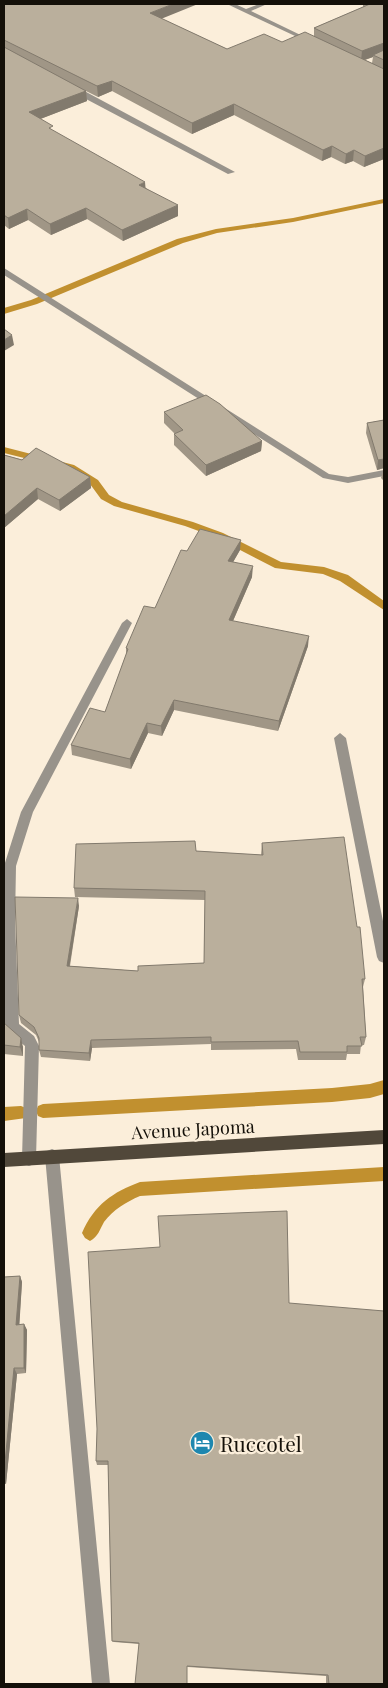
<svg xmlns="http://www.w3.org/2000/svg" width="388" height="1688" font-family="'Playfair Display',serif">
<rect width="100%" height="100%" fill="#fbeeda"/>
<g fill="none" stroke-linecap="round" stroke-linejoin="round">
<!-- stream -->
<path fill="#c1902f" fill-rule="evenodd" d="M384,199v4l-91,19 -76,11 -34,10 -146,61 -33,10v-6l27,-8 146,-61 39,-10 77,-11z
M4,447l70,18 24,15 11,15 13,7 71,20 30,11 58,29 43,5 24,8 36,26v9l-44,-29 -17,-7 -48,-6 -60,-31 -30,-11 -71,-20 -13,-7 -11,-15 -22,-15 -64,-16z
M384,1080v14l-14,4 -38,4 -289,16 -5,-2 -2,-5 2,-5 5,-2 289,-16 38,-4z
M21,1106l5,2 2,5 -2,5 -22,3v-14z
M384,1167v14l-244,15c-14,6 -27,14 -36,26 -4,7 -6,15 -14,19l-5,-3 -3,-5c12,-28 31,-41 58,-51z"/>
<!-- street -->
<path fill="#98938b" fill-rule="evenodd" d="M227,4h8l11,5 13,-5h8l-16,7 64,31 -5,1z
M69,86h6l160,86 -7,2 -159,-84z
M4,268l325,206 19,3 36,-7v6l-36,7 -25,-5 -319,-203z
M127,619l5,4 -99,189 -17,54 -1,55 4,103 15,12 5,10 -3,113 -2,5 -5,2 -5,-2 -2,-5 3,-113 -17,-14 -3,-8 -1,-158 17,-54 101,-189z
M340,733l6,5 38,188v37l-5,-2 -2,-4 -43,-219z
M52,1149l5,2 2,5 51,528h-18l-47,-528 2,-5z"/>
<!-- primary -->
<path fill="#51483a" fill-rule="evenodd" d="M384,1130v14l-380,23v-14z"/>
</g>
<!-- wall -->
<path fill="#a09686" fill-rule="evenodd" d="M4,4l158,15 65,30 55,-7 32,-6v-8l49,-21v-3h21v155l-20,8 -11,-6 -8,3 -14,-7 -9,4 -88,-46 -42,19 -80,-43 -14,6 -12,-6 1,10 -47,18 13,12 93,57 32,28 -55,25 -36,-22 -36,16 -23,-15 -19,9 -5,-4zM373,57l-1,6 -7,-3z
M164,412l98,29 -1,10 -55,25 -32,-31v-11h1l-11,-11z
M384,420v61l-3,-3 3,-10 -7,2 -11,-37 1,-10z
M4,455l86,22 1,11 -31,23 -22,-12 -34,29z
M240,550l-7,12 19,15 -19,44 75,25 -30,85 -104,-21 -12,26 -14,-3 -17,36 -59,-14 -1,-10 34,-33 21,-57v-7l29,-40 32,-57z
M262,843l103,136 -2,8 3,50 -2,8h-3l-1,9h-13l-1,6h-48l-2,-11 -85,1v-6l-119,4 -2,13 -49,-4 -2,-7v-8l-3,-7 -15,-12 -2,-8 60,-109 -9,60 68,5 66,-8 1,-63 -130,-3 -1,-9 122,-37 65,4z
M4,1023l19,24v9l-19,-2z
M20,1276l2,6 -3,43 5,-1 3,6 -1,43 -9,1 -11,110h-2v-207z
M289,1303l95,381h-58v-8l-138,-9 -49,-23 -25,-2 -2,-1 -4,-176h-11l-1,-4z"/>
<!-- shaded-wall -->
<path fill="#827a6d" d="M173,4h25l-47,19 -1,-10z
M384,43v10l-11,2v2l-12,4 1,-10z
M112,81v10l-14,6 -1,-11z
M86,91l1,10 -57,22 -1,-11z
M234,104v11l-42,19v-11z
M332,146l-1,11 -9,4 1,-11z
M384,148v11l-20,8 1,-11z
M354,150l-1,11 -8,3 1,-10z
M145,182l1,11 -7,-8z
M178,205v11l-55,25 -1,-11z
M86,208l1,11 -36,16 -1,-11z
M27,209l1,11 -19,9 -1,-11z
M12,335l2,10 -10,6v-11z
M262,441l-1,10 -55,25v-11z
M384,459v9l-7,2 1,-10z
M90,477l1,11 -31,23 -1,-11z
M37,488l1,11 -34,29v-12z
M241,540l-1,10 -12,21v-10z
M253,566l-1,11 -23,53v-10z
M309,636l-1,10 -30,85 1,-10z
M174,700v10l-12,26 -1,-10z
M147,723l1,10 -17,36 -1,-10z
M78,898l1,8 -11,69 -1,-9z
M21,1038l2,9v9l-3,-9z
M91,1040l1,8 -2,13 -1,-8z
M20,1276l2,6 -3,49 -3,-6z
M24,1324l3,6 -1,43 -2,-5z
M14,1368l3,6 -11,110 -2,-3v-8z"/>
<!-- building -->
<path fill="#baaf9c" stroke="#827a6d" d="M4,4h169l-23,9 77,36 37,-15 18,8 23,-10 79,37v79l-19,8 -11,-6 -8,4 -14,-8 -9,4 -89,-46 -42,19 -80,-42 -15,5 -93,-46z
M370,4h14v39l-22,8 -48,-23z
M4,47l82,44 -57,21 24,14 -4,2 96,54 -6,3 39,20 -56,25 -36,-22 -36,16 -23,-15 -19,9 -4,-3z
M384,50v10l-11,-5z
M4,329l8,6 -8,5z
M206,395l14,9 42,37 -56,24 -32,-31 9,-4 -19,-18z
M384,420v39l-6,1 -11,-37z
M36,448l54,29 -31,23 -22,-12 -33,28v-61l18,5z
M200,529l41,11 -13,21 25,5 -24,54 80,16 -30,85 -105,-21 -13,26 -14,-3 -17,36 -59,-14 19,-37 15,4 23,-63 -2,-1 18,-42 11,2 26,-58 6,1z
M344,837l13,90h3l5,52h-3l4,58h-6l2,9h-15v6h-47l-2,-11 -87,1v-5l-120,3 -2,13 -50,-3v-12l-5,-11 -15,-12 -4,-118 63,1 -11,68 71,5v-5l66,-3 1,-72 -131,-3 2,-44 119,-3 1,10 67,4 -1,-12z
M4,1023l17,15 -1,9 -16,-2z
M287,1211l2,92 95,8v373h-55l-1,-9 -141,-9v18h-52l4,-41 -27,-2 -4,-180h-12l1,-32 -9,-177 72,-5 -2,-31z
M20,1276l-4,49 8,-1v44h-10l-10,105v-196z"/>
<!-- icons -->
<defs>
<g id="hotel-disc" transform="scale(1.25)"><circle r="9.5" fill="#1e87af" stroke="#fbeeda"/><path d="M-6-4.5h1.5V1H6V5H4.5V3h-9V5H-6ZM-4 0a1.8 1.8 0 1 1 3.6 0ZM.5 0V-2.5h3Q6-2.5 6 0Z" fill="#fff"/></g>
</defs>
<g fill-rule="evenodd">
<use href="#hotel-disc" x="202" y="1443"/>
</g>
<g text-anchor="middle" dominant-baseline="central" stroke-width="4.5" stroke-linejoin="round" paint-order="stroke">
<!-- street labels -->
<g font-size="18" fill="#141009" stroke="#fbeeda">
<text transform="translate(193 1129) rotate(-3)">Avenue Japoma</text>
</g>
<!-- near-poi labels -->
<g font-size="21" fill="#141009" stroke="#fbeeda" text-anchor="start">
<text x="220" y="1443">Ruccotel</text>
</g>
</g>
<!-- border -->
<rect width="388" height="1688" fill="none" stroke="#141009" stroke-width="10"/>
</svg>
